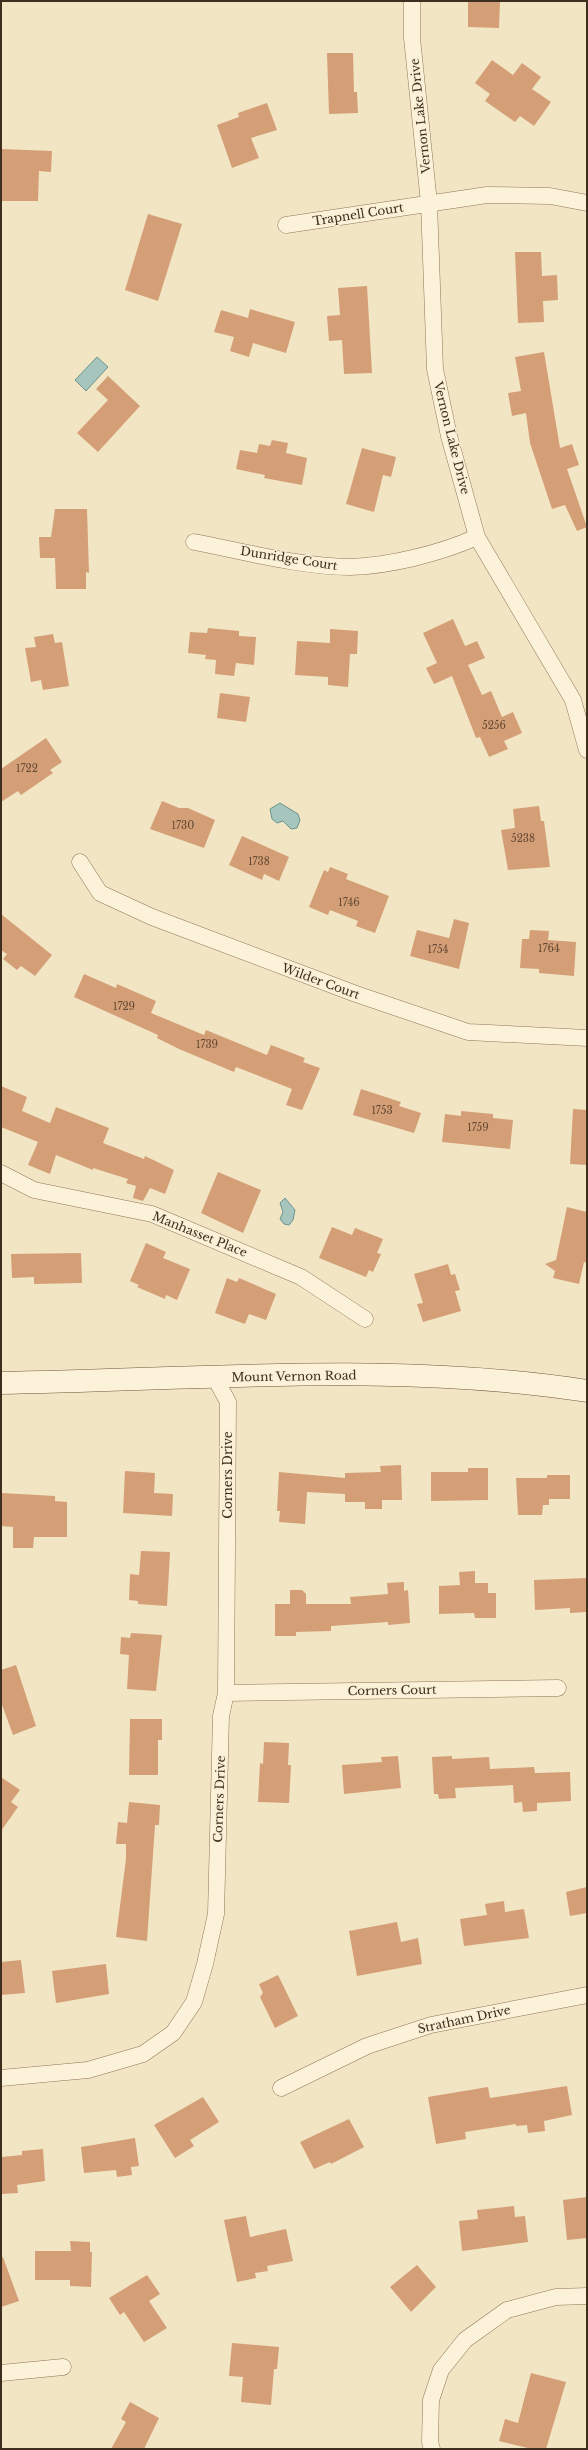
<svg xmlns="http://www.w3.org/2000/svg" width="588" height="2450" font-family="'Libre Baskerville',serif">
<rect width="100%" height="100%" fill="#f2e5c4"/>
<!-- water -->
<path fill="#a6c5bc" stroke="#6c958b" d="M97,357l11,10 -22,24 -11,-11z
M280,803l18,11 2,6 -3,8 -6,1 -8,-8 -6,2 -5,-4 -2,-10z
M285,1198l10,12 -2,10 -4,5 -5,-1 -4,-5 3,-7 -3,-9z"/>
<!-- building -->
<path fill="#d49f77" d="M468,1h32l-1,27 -31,-1z
M327,53h26l1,39h3l1,21 -29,1z
M492,60l21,15 9,-12 19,14 -9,12 19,13 -17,24 -14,-10 -5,6 -30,-21 5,-7 -15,-11z
M267,103l10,27 -26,8 8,20 -27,10 -15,-43 22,-8 -1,-4z
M1,149l51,2 -1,21 -12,-1 -1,30h-37z
M148,214l34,10 -24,77 -33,-11z
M515,252h26l1,24 15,-1 1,25 -15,1 1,21 -26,1z
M367,286l5,87 -28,1 -2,-34 -13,1 -2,-25 13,-1 -2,-27z
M250,309l45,13 -9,31 -33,-10 -4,14 -19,-6 4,-14 -20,-5 7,-22 27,8z
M544,352l16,96 12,-4 7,21 -12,4 20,58 -10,4 -12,-26 -13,4 -22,-66 -4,-30 -14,3 -4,-23 13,-2 -6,-34z
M108,376l32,30 -42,46 -21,-19 31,-33 -12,-11z
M272,440l16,3 -2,10 21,5 -5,27 -38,-7 1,-3 -29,-6 4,-19 17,3 2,-9 11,2z
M362,448l34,9 -5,20 -8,-2 -9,37 -28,-8z
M55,509h32l2,64 -3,-1v17h-30l-1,-31h-15l-1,-21h12z
M453,619l12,27 12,-5 8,17 -17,7 14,30 9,-4 11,26 11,-5 9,21 -18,8 4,8 -19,8 -9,-20 -4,1 -24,-62 -18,8 -8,-16 11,-5 -14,-30z
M208,628l31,3v5l17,1 -2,28 -18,-2 -2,13 -19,-2 1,-14 -11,-1 1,-4 -18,-2 2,-21 17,1z
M330,629l28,2 -1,23h-7l-2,33 -20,-2v-8l-33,-2 2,-34 33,2z
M53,634l2,9 7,-1 7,44 -26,4 -2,-10 -10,2 -6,-34 11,-1 -2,-10z
M220,693l30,4 -4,25 -29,-4z
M46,738l16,24 -12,8 3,3 -32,22 -3,-4 -17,11v-33z
M162,801l17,7h9l27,12 -11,28 -54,-19z
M539,806l2,15h3l6,46 -42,3 -7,-40 14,-2 -2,-19z
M242,836l47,21 -10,24 -15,-7 -2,6 -33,-15z
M330,867l18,7 -2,5 43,17 -14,37 -19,-7 2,-5 -28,-11 -2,5 -19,-8 15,-37 4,2z
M1,914l51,41 -17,21 -14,-10 -4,4 -14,-11 4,-5 -6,-4z
M454,919l15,4 -10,46 -49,-13 7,-26 32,8z
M530,930l19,1 -1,9 28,2 -2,34 -35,-3v-4l-19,-1 2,-29h7z
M84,974l32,14 1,-4 39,17 -5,12 53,22 2,-5 61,25 4,-10 34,13 -2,4 17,6 -18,42 -16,-5 6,-16 -56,-22 -2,5 -55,-23 -22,-11 1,-3 -84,-38z
M1,1086l26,11 -5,14 28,12 6,-16 53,21 -6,15 41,16 1,-3 29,14 -9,24 -15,-6 -7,13 -10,-3 3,-12 -10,-3 2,-4 -35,-11v2l-37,-15 -6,19 -22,-9 10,-23 -37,-15z
M361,1089l40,13 -2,4 22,7 -7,20 -61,-18z
M573,1109l14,1v55l-17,-1z
M461,1111l32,3v4l20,2 -3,29 -68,-7 3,-28 16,2z
M218,1172l43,18 -18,43 -42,-20z
M567,1207l20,5v51l-3,-1 -5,22 -26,-6 2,-7 -10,-7 11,-4z
M332,1227l20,8 3,-7 28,11 -6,14 4,1 -8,18 -4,-2 -3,7 -47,-19z
M146,1243l20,9 -3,6 27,11 -13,31 -11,-5 -1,4 -28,-12 2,-2 -9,-4z
M81,1253l1,30 -48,1v-7l-22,1 -1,-24z
M448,1264l3,11 4,-1 5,16 -5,1 6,20 -38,11 -6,-18 6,-1 -9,-29z
M227,1278l10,4 2,-4 37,16 -10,26 -17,-6 -4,10 -30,-11z
M401,1465l1,35h-20v9h-17v-7h-20v-8l-38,-2 -2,32 -26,-2 1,-11h-3l2,-39 66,6v-5l36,-1 -1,-6z
M468,1468h20v32l-57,1v-29h37z
M125,1471l30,2 -1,20 19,1 -1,22 -49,-3z
M547,1475h23v24h-21v6h-6l-1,10h-24l-2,-37h31z
M1,1493l54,3v5l12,1v35h-33l-1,11h-20v-21l-12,-1z
M141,1551l29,1 -3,54 -29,-2v-3l-9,-1 1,-26 9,1z
M475,1571v12h13v10h8v25h-21l-1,-5 -35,1v-28l21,-1 -1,-13z
M587,1578v34l-17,1v-5l-35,2 -1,-30z
M404,1582v9l4,-1 2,33 -22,2v-3l-57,4v5l-35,1v4h-21v-32h15v-14h12l4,4v10h45l-1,-7 38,-3 -1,-11z
M131,1633l31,2 -6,56 -29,-2 2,-34 -9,-1 1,-17 9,1z
M16,1665l20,61 -23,9 -12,-33v-32z
M130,1719h32v21h-4v35h-29z
M264,1742l25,1 -1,22h3l-2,38 -31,-1 2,-39 3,1z
M398,1756l3,32 -57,6 -2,-29 40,-3 -1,-5z
M452,1756v3l37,-2 1,12 44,-2 1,6 35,-1 1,29 -34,2v8l-14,1 -1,-10 -8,1 -1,-18 -58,3 1,10 -17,1 -1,-5h-4l-2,-37z
M1,1777l19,13 -9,12 7,5 -17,24z
M129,1802l31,3 -1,20h-4l-8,116 -31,-4 10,-78v-15h-10l2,-22 9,1z
M587,1887v26l-17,3 -4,-24z
M504,1901l1,11 19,-3 5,29 -65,8 -4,-27 27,-4 -2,-11z
M397,1922l4,20 17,-4 4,26 -65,12 -8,-45z
M21,1960l4,33 -24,2v-33z
M106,1964l3,30 -53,9 -4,-32z
M278,1975l20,41 -23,12 -15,-31 3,-4 -4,-9z
M567,2086l5,29 -28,6 1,10 -17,2 -1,-8 -11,1v-2l-51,8 1,7 -30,5 -8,-47 60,-10 2,11z
M203,2097l16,25 -29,18 4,6 -19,12 -21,-33z
M349,2119l15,28 -33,17 -1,-2 -16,7 -14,-27z
M135,2138l4,28 -8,1 1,8 -15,2 -1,-7 -32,3 -3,-26z
M43,2149l2,32 -28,4 1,8 -17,1v-37l21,-2v-4z
M587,2197v41l-20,2 -4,-40z
M514,2206l1,11 10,-1 3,26 -66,9 -3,-30 19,-2 -1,-9z
M246,2216l4,21 36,-8 7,32 -26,5 1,5 -13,2 1,5 -19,4 -13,-62z
M70,2241l20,1v10h2l-1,35 -21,-1v-6h-35v-29h36z
M1,2257h2l16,44 -18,6z
M417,2265l19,22 -25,25 -21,-25z
M147,2275l13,19 -11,7 18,27 -23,14 -20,-30 -4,3 -11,-17z
M232,2343l47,4 -2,22h-3l-3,36 -30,-3 2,-25 -14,-1z
M531,2373l35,9 -20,67h-14l-33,-8 6,-22 13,4z
M130,2402l29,16 -15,31h-33l15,-27 -5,-3z"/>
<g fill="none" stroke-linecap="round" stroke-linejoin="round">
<!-- street casing -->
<g stroke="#8f7658" stroke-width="17">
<path id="street" d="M412,1v37l17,165 6,166 14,67 28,101 96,163 14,50
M286,225l201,-30 63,1 37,7
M194,542c48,9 107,25 156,25 40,-1 91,-14 127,-30
M80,862l20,31 52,24 204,77 112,38 119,6
M1,1173l33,17 118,24 149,63 64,42
M226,1693l332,-5
M1,2078l87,-8 55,-16 30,-21 21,-31 11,-38 11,-50 5,-198 5,-23 2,-291 -13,-24
M281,2088l86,-42 64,-21 156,-30
M1,2373l62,-6
M432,2449l-2,-7 1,-42 10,-30 24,-30 42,-30 49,-13 31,-1"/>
</g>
<!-- secondary casing -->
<g stroke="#71573c" stroke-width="23">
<path id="secondary" d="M1,1383c195,-3 393,-22 586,8"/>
</g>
<!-- street -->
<use href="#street" stroke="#fcf2d9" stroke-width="16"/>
<!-- secondary -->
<use href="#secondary" stroke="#fcf2d9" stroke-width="22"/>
</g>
<g text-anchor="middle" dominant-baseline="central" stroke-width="3" stroke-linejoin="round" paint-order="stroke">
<!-- number labels -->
<g font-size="10" fill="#644a34">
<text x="494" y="725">5256</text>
<text x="27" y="768">1722</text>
<text x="183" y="825">1730</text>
<text x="523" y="838">5238</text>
<text x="259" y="861">1738</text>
<text x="349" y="902">1746</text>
<text x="549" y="948">1764</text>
<text x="438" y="949">1754</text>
<text x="124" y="1006">1729</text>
<text x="207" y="1044">1739</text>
<text x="382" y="1110">1753</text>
<text x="478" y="1127">1759</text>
</g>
<!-- street labels -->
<g font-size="12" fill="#3e2e1e" stroke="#f9efd5">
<text transform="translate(420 116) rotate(-96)">Vernon Lake Drive</text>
<text transform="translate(358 214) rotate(-9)">Trapnell Court</text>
<text transform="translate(452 438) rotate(76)">Vernon Lake Drive</text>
<text transform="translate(289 558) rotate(9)">Dunridge Court</text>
<text transform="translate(321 981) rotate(20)">Wilder Court</text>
<text transform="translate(200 1234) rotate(22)">Manhasset Place</text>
<text transform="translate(294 1376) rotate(-1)">Mount Vernon Road</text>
<text transform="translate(227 1475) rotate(-90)">Corners Drive</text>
<text transform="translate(392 1690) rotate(-1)">Corners Court</text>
<text transform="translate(219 1799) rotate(-88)">Corners Drive</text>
<text transform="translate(464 2019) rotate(-12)">Stratham Drive</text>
</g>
</g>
<!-- border -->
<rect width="588" height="2450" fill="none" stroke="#3e2e1e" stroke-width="4"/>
</svg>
